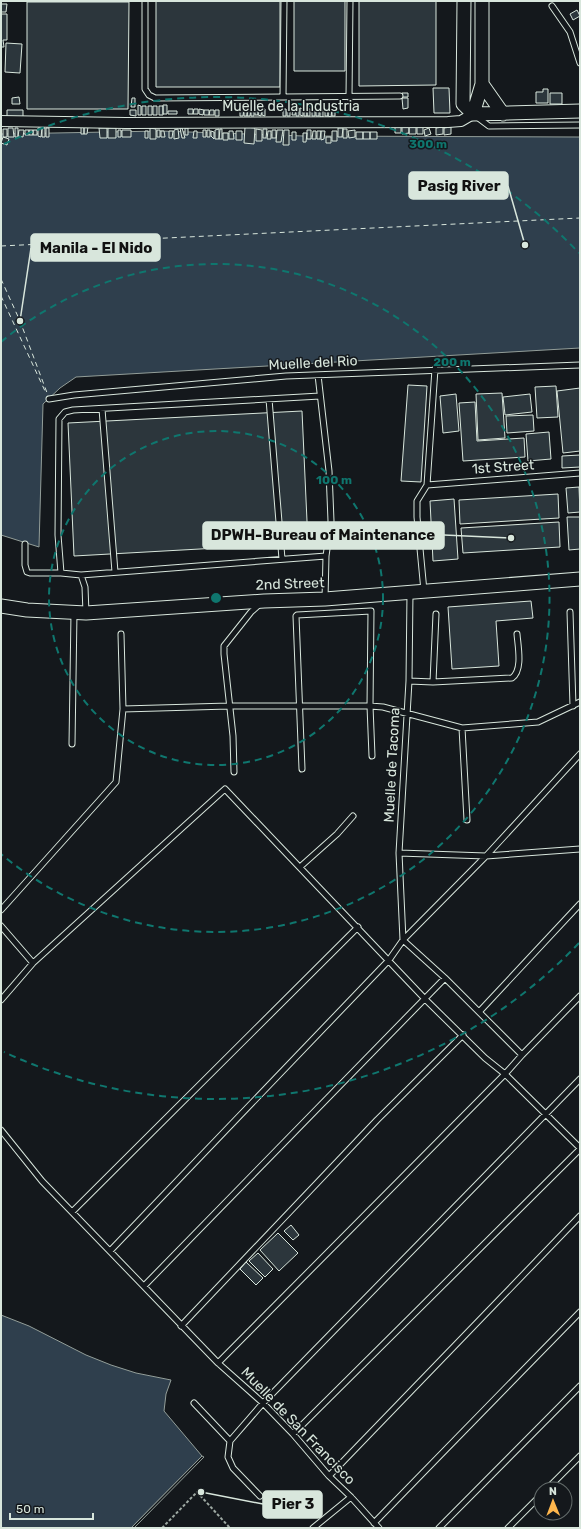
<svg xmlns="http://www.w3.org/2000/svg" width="581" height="1529" font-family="Rubik,sans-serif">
<rect width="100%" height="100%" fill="#14181c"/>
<!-- water -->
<path fill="#2f3f4d" stroke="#939e99" d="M161,131l143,5 276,1v211l-504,29 -16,11 -17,16 -4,143 -38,-12v-401z
M1,1315l28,11 57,29 25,10 25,8 35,7 -5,14 -2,17 38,45 -71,72h-130z"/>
<!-- pier -->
<path fill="#14181c" stroke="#939e99" d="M202,1456l2,1 -70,71h-3z"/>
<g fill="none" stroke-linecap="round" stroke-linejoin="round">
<!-- ferry -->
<path stroke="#d8e6dc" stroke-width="1" stroke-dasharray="5 4" stroke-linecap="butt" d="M1,246l579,-28
M1,279l19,42 29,77
M1,296l44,95"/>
</g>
<!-- building -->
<path fill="#2c363c" stroke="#d8e6dc" d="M156,1h124v86h-124z
M294,1h51v70h-51z
M359,1h77v84l-77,1z
M27,2h102l-1,107h-101z
M1,4h6l-1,8h-5z
M577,10l3,6 -7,4 -3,-6z
M1,14h6v26h-4l1,7h-3z
M6,43l16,1 -2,29 -15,-1z
M433,88h16l1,25h-16z
M543,89h5v14h-12v-11h7z
M402,93h6v4h-6z
M550,93h12v11h-12z
M19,97l1,7h-8v-6z
M132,98h3v9h-4z
M402,98h6v10l-5,1z
M138,105l3,1v9h-3z
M163,105h4v9h-4z
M142,106h4v9h-4z
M148,106h4v9h-4z
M153,106h4v9h-4z
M159,106h4v9h-4z
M255,108h3v7h-3z
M259,108l3,1 -1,7 -3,-1z
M262,108l3,1v7l-3,-1z
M293,108h3l-1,7h-3z
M299,108v8h-3v-7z
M300,108l3,1v7l-3,-1z
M188,109h5v5h-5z
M194,109h4v5h-5z
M199,109l5,1 -1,5 -4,-1z
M240,109h4l-1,7h-3z
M244,109h3v7h-3z
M248,109h3l-1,7h-3z
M251,109h3v7h-3z
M283,109h3v7h-3z
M287,109h3v7h-3z
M304,109h3v7h-3z
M307,109h3v7h-3z
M312,109h3v7h-3z
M316,109h3v7h-3z
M325,109h3v7h-3z
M328,109l4,1 -1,7 -3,-1z
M332,109h3v7h-3z
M7,110h16v8l-16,1z
M130,110h6v6l-6,-1z
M204,110h5v5h-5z
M210,110h4v5h-5z
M215,110h4v6h-4z
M320,110h3v7h-3z
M168,111h9v3h-9z
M395,126h6v7h-6z
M409,126v7l-7,1v-7z
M81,127h3v7h-3z
M84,127h4l-1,7h-3z
M245,127l10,1 -1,16 -10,-1z
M409,127h7v7h-7z
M417,127h6v7h-6z
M443,127v7l-7,1v-7z
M451,127v7l-7,1v-7z
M8,128h5l1,9h-6z
M15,128h3v9h-3z
M38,128h4l-1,9 -3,-1z
M42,128h3v9h-3z
M46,128h3v9h-3z
M99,128h8v10h-7z
M108,128h8v10h-8z
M150,128l6,1v10h-6z
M180,128h2l3,10h-3z
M185,128h3v7h-3z
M338,128h5l-1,9h-4z
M429,128l2,6 -6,2 -1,-6z
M3,129h4v8h-4z
M178,129l1,9 -5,1v-9z
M219,129v10h-4v-9z
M220,129h2v10h-3z
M256,129l6,1v11h-6z
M263,129h4l-1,9h-3z
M343,129h4v9h-4z
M19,130h5l-1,7 -5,-1z
M25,130h4v5h-4z
M29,130h4v5h-4z
M33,130h4v5h-4z
M118,130h3v7h-3z
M122,130h9v7h-9z
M157,130h3v7h-3z
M203,130h3v7h-3z
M207,130h3v7h-3z
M272,130h4v8h-4z
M277,130h6l-2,12h-5z
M284,130h5v15h-6z
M307,130h4v9h-4z
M355,130v7l-6,1 -1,-7z
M145,131h3v7h-3z
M161,131h3l1,6h-4z
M169,131h4l-1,7h-3z
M194,131h3v7h-4z
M211,131l3,1v7l-3,-3z
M229,131h4l1,8h-5z
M236,131h6v9h-6z
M268,131h3v8h-4z
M313,131h3v8h-4z
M317,131h4l-1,8h-3z
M321,131h4l-1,8 -3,1z
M332,131h5v10h-5z
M292,132h4v8h-4z
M356,132h7v7h-7z
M363,132h7v7h-7z
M370,132h7v7h-7z
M223,133h5v7h-5z
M303,133h4l-1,9h-3z
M3,137l6,2 -2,6 -6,-2z
M326,137h5v6h-5z
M408,385l19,1 -6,96 -20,-1z
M556,386l2,31 -21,1 -2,-31z
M580,388v63l-17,2 -6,-62z
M502,393l3,45 -27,2 -2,-46z
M456,394l3,37 -16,2 -3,-37z
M530,394l2,18 -27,3 -2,-18z
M475,402l2,39 47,-3 1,19 -62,4 -4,-58z
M302,411l6,132 -234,13 -6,-133z
M533,415l1,16 -27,2 -1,-17z
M549,432l2,27 -23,2 -2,-27z
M580,455v12l-18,1v-12z
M579,487l1,25 -12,1 -2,-25z
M558,494l1,24 -99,6 -1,-24z
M454,499l4,60 -25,2 -3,-60z
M567,517h13v32l-11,1z
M559,522l1,25 -97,6 -2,-25z
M531,601l2,17 -37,3 3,45 -47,3 -4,-62z
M291,1225l8,10 -6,5 -9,-9z
M278,1233l20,20 -19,18 -19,-21z
M258,1253l15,16 -8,8 -16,-16z
M246,1262l17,16 -7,7 -16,-16z"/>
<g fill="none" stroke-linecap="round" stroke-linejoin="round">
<!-- service casing -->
<g stroke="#d8e6dc" stroke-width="7">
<path id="service" d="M145,1v88l4,6 6,3 245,-2
M552,6l18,26 10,31
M283,96l1,-95
M349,97l1,-96
M477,117l12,9 91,-1
M318,375l11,96 2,50 -5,35 -1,43
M49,399l25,-4 212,-19 294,-11
M269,399l13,160
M102,409l13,163
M427,485l153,-12
M25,544v21l2,7 3,1h31
M81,575l245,-19
M424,591l-7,-74v-16l10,-16 8,-116
M570,612l3,94
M86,613l-1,-26 -4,-12 -20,-2 -3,-38 1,-116 6,-7 8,-2 247,-14
M121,634l2,75
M409,681l24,1 79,-4c11,-8 6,-31 5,-44
M433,682l3,-68
M462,728l5,92
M72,744l2,-131
M302,769l-6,-153 1,-1 74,-4 -1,95 2,50
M234,772l-1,-36 -9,-82v-8l27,-34 9,-8
M399,853l87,3 94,-7
M300,867l37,-33 16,-18
M1,910l115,-128 7,-73 106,-3h141l13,1 79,21 76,-6 42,-20
M1,926l32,37 -32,37
M403,940l-4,-87 10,-172 1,-88
M403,940l42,38 77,77 -17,19 75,74
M33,963l192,-174 200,210 60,59 20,16 -287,289
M479,1012l101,-108
M522,1055l58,-59
M1,1130l41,51 176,182 45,40 30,31 36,42 22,21 28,31
M72,1212l286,-285
M110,1251l279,-291 14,-20 83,-84 94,-102
M144,1286l301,-308
M181,1326l196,-206 86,-85
M194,1403l36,38
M293,1434l287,-285
M329,1476l251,-260
M547,1489l33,-33
M260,1496l-27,-28 -5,-11 2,-16 33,-38 317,-324
M374,1523l206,-211
M313,1528l38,-31
M439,1528l141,-142
M508,1528l33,-33"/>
</g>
<!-- minor casing -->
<g stroke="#d8e6dc" stroke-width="12">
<path id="minor" d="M1,121l125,2 322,-1 13,-1 12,-7"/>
</g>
<!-- tertiary casing -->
<g stroke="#d8e6dc" stroke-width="15">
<path id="tertiary" d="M464,1l-1,103 10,10
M482,1v83l21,30
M473,114l107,-3
M473,114l9,-30
M1,606l26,4 59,3 178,-12 61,-2 255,-20"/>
</g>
<!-- path -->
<path stroke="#9da8a2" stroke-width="2" stroke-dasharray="3 2" stroke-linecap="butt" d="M162,1528l35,-36 33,36"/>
<!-- service -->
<use href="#service" stroke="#14181c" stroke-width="5"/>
<!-- minor -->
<use href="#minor" stroke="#14181c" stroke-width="10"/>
<!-- tertiary -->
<use href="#tertiary" stroke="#14181c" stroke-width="13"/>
</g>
<!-- distance rings -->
<g fill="none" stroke="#0f766e" stroke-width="2" stroke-dasharray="7 5">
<circle cx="216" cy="598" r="167"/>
<path d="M1 342A334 334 0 1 1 1 854"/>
<path d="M579 943A501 501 0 0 1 4 1052M4 144A501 501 0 0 1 579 253"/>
</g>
<g text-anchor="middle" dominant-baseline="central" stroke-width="3" stroke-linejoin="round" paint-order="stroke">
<!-- street labels -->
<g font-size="14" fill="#d8e6dc" stroke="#14181c">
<text x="291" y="106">Muelle de la Industria</text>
<text transform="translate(313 363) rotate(-3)">Muelle del Rio</text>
<text transform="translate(503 467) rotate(-4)">1st Street</text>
<text transform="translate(290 584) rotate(-2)">2nd Street</text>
<text transform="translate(392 765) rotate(-87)">Muelle de Tacoma</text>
<text transform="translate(298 1426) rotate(46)">Muelle de San Francisco</text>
</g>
</g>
<circle cx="216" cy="598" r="6" fill="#0f766e" stroke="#14181c" stroke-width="2"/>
<g font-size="12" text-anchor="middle" font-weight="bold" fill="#0f766e" stroke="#14181c" stroke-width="3" stroke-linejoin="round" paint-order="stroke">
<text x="428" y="148">300 m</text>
<text x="452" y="366">200 m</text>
<text x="334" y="484">100 m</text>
</g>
<!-- callouts -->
<path fill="none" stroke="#d8e6dc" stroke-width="1.5" d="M525 245L508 186M20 321L31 248M511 538L444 535M201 1492L263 1504"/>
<g fill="#d8e6dc" stroke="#14181c" stroke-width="1.5">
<circle cx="525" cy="245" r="4"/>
<circle cx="20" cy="321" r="4"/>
<circle cx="511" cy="538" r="4"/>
<circle cx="201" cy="1492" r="4"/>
</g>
<g fill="#d8e6dc" stroke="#d8e6dc" stroke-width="1.5">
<rect x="409" y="172" width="99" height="27" rx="4"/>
<rect x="31" y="234" width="129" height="27" rx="4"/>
<rect x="203" y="522" width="241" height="27" rx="4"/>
<rect x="263" y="1491" width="59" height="27" rx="4"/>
</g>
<g font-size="15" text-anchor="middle" font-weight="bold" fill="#111">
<text x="459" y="191">Pasig River</text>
<text x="96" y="253">Manila - El Nido</text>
<text x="323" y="540">DPWH-Bureau of Maintenance</text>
<text x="293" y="1509">Pier 3</text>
</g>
<!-- border -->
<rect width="581" height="1529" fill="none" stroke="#d8e6dc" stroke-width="4"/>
<!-- north arrow -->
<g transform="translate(553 1501) rotate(359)"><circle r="19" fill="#14181c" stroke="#626a69"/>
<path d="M0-3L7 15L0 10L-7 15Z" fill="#ffb74d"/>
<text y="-6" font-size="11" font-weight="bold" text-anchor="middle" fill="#d8e6dc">N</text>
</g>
<!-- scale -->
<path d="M10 1513v6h83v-6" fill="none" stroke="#d8e6dc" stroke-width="2"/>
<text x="16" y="1513" font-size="12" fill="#d8e6dc" stroke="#14181c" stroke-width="3" paint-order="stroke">50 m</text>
</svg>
